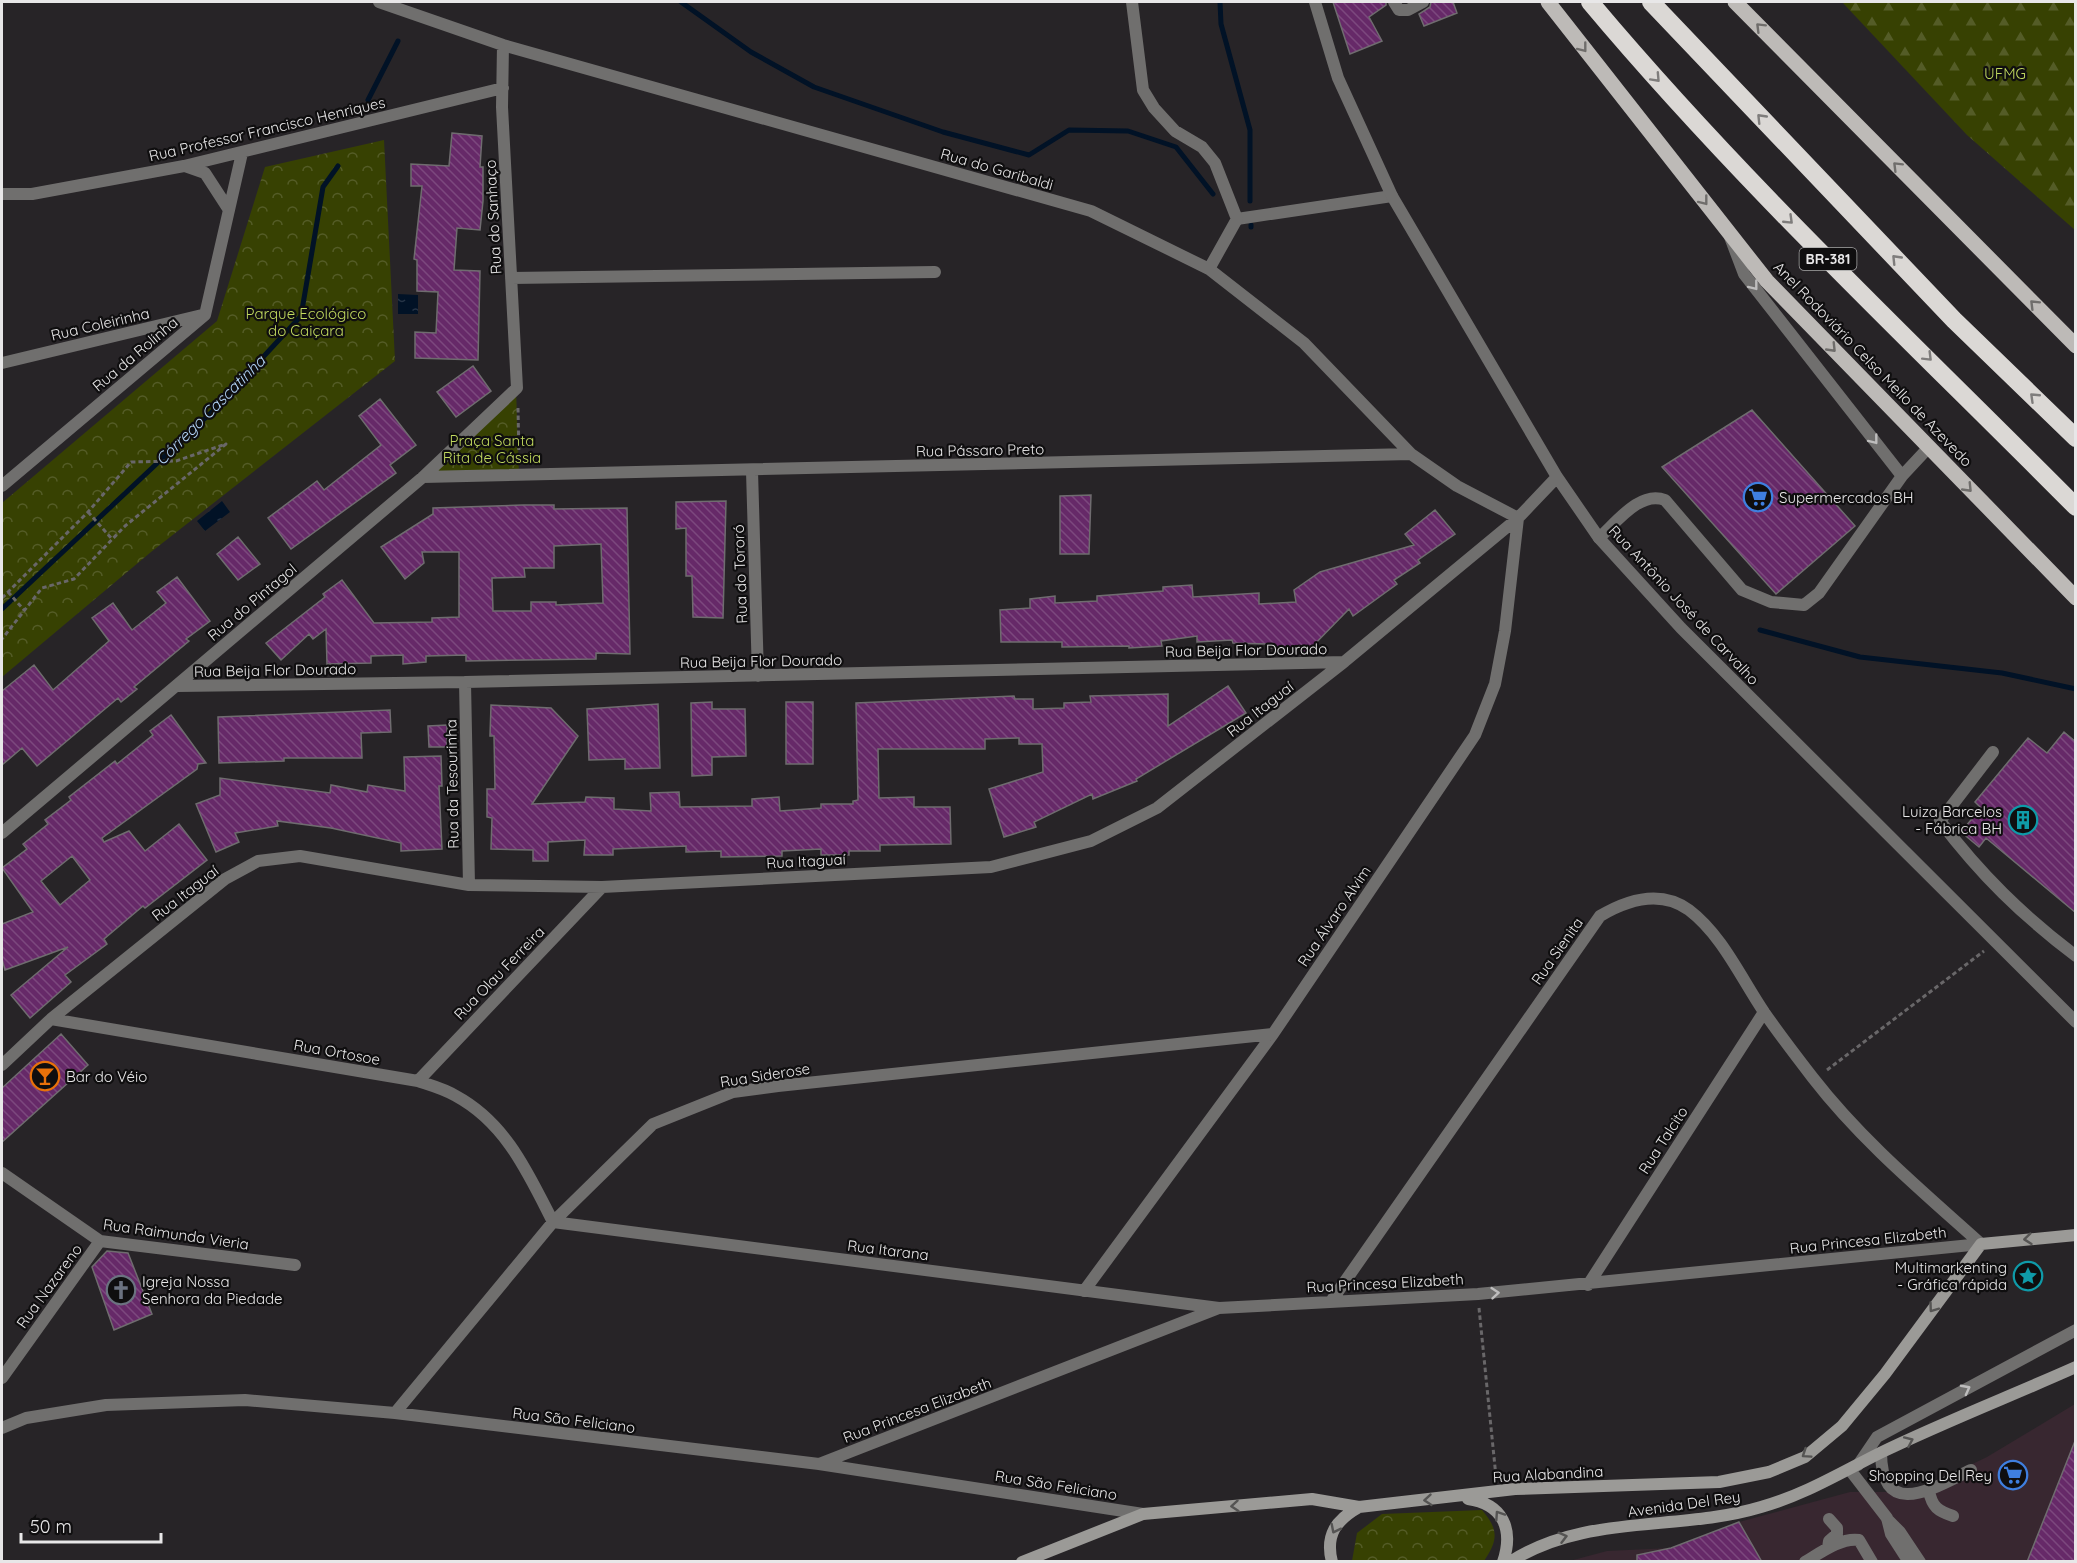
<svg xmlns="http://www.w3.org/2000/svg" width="2077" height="1563" font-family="Quicksand,sans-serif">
<defs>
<pattern id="forest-firs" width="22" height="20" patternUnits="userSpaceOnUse" patternTransform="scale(1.5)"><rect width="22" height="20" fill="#374102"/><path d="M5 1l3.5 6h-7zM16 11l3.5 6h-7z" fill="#545c27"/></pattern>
<pattern id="park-crowns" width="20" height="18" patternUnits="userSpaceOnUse" patternTransform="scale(1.5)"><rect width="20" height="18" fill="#374102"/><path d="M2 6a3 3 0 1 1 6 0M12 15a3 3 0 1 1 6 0" fill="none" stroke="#545c27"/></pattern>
<pattern id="water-ripples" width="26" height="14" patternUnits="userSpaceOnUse" patternTransform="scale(1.5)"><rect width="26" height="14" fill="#011226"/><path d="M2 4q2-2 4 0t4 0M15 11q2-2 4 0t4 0" fill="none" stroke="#263446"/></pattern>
<pattern id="building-back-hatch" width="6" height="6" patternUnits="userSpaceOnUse" patternTransform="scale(1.5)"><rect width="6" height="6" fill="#662968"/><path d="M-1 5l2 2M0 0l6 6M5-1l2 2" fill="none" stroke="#7c487e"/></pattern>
</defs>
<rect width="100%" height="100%" fill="#272427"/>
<!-- commercial -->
<path fill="#382730" d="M2075,1404v157l-509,1 41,-11 64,-3 68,-26 111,-30h64l73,-35z"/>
<!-- forest -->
<path fill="url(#forest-firs)" d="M1842,2h233v228l-108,-95z"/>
<!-- park -->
<path fill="url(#park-crowns)" d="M384,140l11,221 -244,191 -149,125v-174l215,-182 48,-154z
M516,389l3,86 -93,-1z
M1482,1510c17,20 16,30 2,51h-132l5,-28 25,-19z"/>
<!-- water -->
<path fill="url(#water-ripples)" d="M398,294l20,1v19h-20z
M222,501l8,11 -25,19 -8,-10z"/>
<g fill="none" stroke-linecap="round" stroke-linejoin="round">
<!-- stream -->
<path stroke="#011226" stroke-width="5" d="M681,2l70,50 63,35 129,45 86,23 40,-25 59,1 48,16 37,47
M1220,2l1,22 29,106v71
M368,100l30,-59
M1251,227v-2
M2,609l214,-201 85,-92 22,-129 15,-21
M1760,630l100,27 142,16 74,16"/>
</g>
<!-- building -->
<path fill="url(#building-back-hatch)" stroke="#6f6c6f" stroke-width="1.5" fill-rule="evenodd" d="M1333,2h53v3l-17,12 13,24 -32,13z
M1431,2h22l4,11 -33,13 -5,-12 11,-7z
M452,133l30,3 -2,31h3v34l-3,29 -23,-2 -3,42 26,1 -2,89 -63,-2v-26l21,1 2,-41 -21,-1v-31l-3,-1 8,-73h-11v-22l38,2z
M473,366l18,25 -35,26 -19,-25z
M380,399l36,46 -26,20 6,8 -105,76 -23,-31 49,-37 7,9 57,-45 -22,-29z
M1752,410l103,116 -79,68 -114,-127z
M1091,495l-2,59h-29v-58z
M726,501l-3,117 -30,-1 -1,-41h-6v-48l-10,1v-27z
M523,505h31v4l73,-1 3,146 -34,-1v6l-130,2v-6l-40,1v6l-23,2v-9l-32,1v7l-44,1 -1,-35 -13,10 -4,-5 -28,26 -15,-17 59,-46 -2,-3 19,-14 32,43 58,-1v-4l27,-1v-65h-37l2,11 -19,16 -24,-32 52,-33v-6zM601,544l2,59 -47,2v-3h-25v9h-38l-1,-33 33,-1 -1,-9h30v-22z
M1435,510l20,24 -37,26 2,3 -26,17 3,4 -44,32 -4,-7 -45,46h-3l-1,-7h-33v-4l-34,-1 -1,-3 -35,2v-6l-36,5 1,5 -33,2v-2l-67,1v-5h-61l-1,-32 30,-2v-9l25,-3v7l42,-2v-5l66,-5v-4l29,-2 1,12 66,-4v11l37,-2 -2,-12 26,-18 94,-27 -9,-11z
M238,537l22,27 -22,16 -21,-26z
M177,577l33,44 -24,18 3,2 -55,46 3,2 -16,13 -3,-4 -81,68 -15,-18 -20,17v-74l32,-26 19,25 56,-49 -17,-23 21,-15 19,27 34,-27 -9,-11z
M1228,686l18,27 -110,66 1,2 -44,18 -1,-5 -58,28 2,5 -32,10 -15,-48 54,-17 -1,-28h-23v-6l-34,1v10h-107l1,49 35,-1v10h36l1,37 -71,1v6h-31v4h-28v-6l-39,2v5l-61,1v-6l-35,1v-6l-73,3v6h-29l1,-15 -37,2v19h-15v-11l-42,-1 1,-31 -5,-1v-28h8l-1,-53h-4l1,-31 60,3 27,28 -46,68 53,-2 1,-5 28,1v11l37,2 -1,-18 29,-1 1,15 72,-1v-7l27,-2 1,14 41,-3v-4h32v-3l5,-1 -2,-97 158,-7 1,3h18v10l31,-1v-5l27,-1 -1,-6 78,-2v32z
M712,702v7h33l1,47 -34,1v18l-20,1 -1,-73z
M786,702h27v62h-27z
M658,704l2,64 -35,1v-10l-36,1 -2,-51z
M390,710l1,22 -30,1 1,25h-78v3l-65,2 -1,-46z
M171,715l35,48 -8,1 -1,5 -95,69 2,4 25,-11 16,20 34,-27 28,36 -62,48 -2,-2 -39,33 3,5 -42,31 6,7 -41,36 -19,-23 57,-48 -63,23 -3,-11v-35l31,-12 -31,-44 25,-19 -4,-5 25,-20 -3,-4 26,-20 -2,-3 46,-36 2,3 36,-29 -3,-4zM72,856l18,24 -30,25 -19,-24z
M447,725v22h-18l-1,-21z
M2064,732l12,10v171l-90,-75 -7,9 -18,-15 20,-24 -6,-6 53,-64 19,15z
M441,756l1,30h-3l3,63 -41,2v-8l-70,-15 -54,-7 1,5 -43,7 4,9 -23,10 -20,-48 24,-9v-17l110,15 1,-8 36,7 1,-7 37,6 -1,-34z
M61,1034l27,31 -86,77v-54z
M107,1251l21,2 24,61 -38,16 -22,-63z
M2075,1441l1,121h-49z
M1739,1522l23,40h-125v-7l34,-7z"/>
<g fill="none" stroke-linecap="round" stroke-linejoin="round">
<!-- path -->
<path stroke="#696769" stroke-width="3" stroke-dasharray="4.5 3" stroke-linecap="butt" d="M518,408l1,53
M88,512l24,27
M8,592l16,18
M2,598l86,-86 43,-50 45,-1 50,-17 -101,82 -51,53 -32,9 -40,51
M1827,1070l157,-119
M1479,1308l17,169"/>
<!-- lane -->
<path stroke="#706f6e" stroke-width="12" d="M1394,2l5,8h9l15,-8
M1237,219l155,-23
M1730,237l14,37 158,202
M1599,538c17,-15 41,-48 66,-38l77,90 29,12 33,3 15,-12 83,-117 27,-29
M1993,752l-53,69c41,54 82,94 136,135
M1881,1453c1,69 54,34 90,17
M1858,1465l19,-28 199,-107
M1850,1470l37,48 4,16 18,28
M1929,1491c3,16 9,20 24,25
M1887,1519l13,13 20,30
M1828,1548l1,-7 8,-7v-6l-8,-9
M1805,1562c15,-9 37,-25 54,-22l13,22"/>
<!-- street -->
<path stroke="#706f6e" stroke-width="12" d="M379,2l124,43 588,166 118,58 95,74 107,111 46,32 61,32 -13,113 -10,53 -20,51 -202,299 -189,257
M1132,2l11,88 11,18 21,23 27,16 13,16 22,56 -28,50
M1315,2l23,76 54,118 165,281 42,61 82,90 395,394
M185,166l20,7 24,37
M2,194h30l152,-28 319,-78
M511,278l424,-6
M2,363l200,-48
M752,471l6,205
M423,477l988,-23
M2,486l203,-171 37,-162
M465,682l4,203
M177,686l288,-4 879,-20
M2,833l421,-356 94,-89 -15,-281 1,-62
M51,1019l367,62c12,4 27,8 38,15 50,27 72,77 97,126l666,86
M2,1065l49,-46 174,-140 33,-18 42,-5 169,29 133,2 389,-20 100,-26 66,-33 187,-146 174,-144 39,-41
M418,1081l184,-194
M2,1173l98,68 195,24
M1588,1285l176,-273
M1332,1300l268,-384c27,-16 60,-27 89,-6 33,25 52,68 75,102 15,22 32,44 49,66 48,62 109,113 168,166
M2,1378l98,-137
M395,1413l158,-191 100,-98 80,-32 45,-6 495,-52
M2,1428l24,-10 80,-13 139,-5 150,13 424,51 324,50
M819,1464l400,-156 259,-14 503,-50"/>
<!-- secondary -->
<path stroke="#9b9a97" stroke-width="12" d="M1468,1499c35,5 46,30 35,63
M1022,1562l121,-48 169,-15 47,8 156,-18 204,-7 50,-10 36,-15 37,-31 43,-52 96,-130 95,-9
M1332,1562c-7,-27 4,-42 27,-55
M1510,1562c75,-49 168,-30 251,-55 43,-12 79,-34 119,-54 64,-31 131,-57 196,-86"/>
<!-- primary -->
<path stroke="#bdbab7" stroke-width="15" d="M1548,2l219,279 309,317
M1735,2l341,344"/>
<!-- highway -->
<path stroke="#dbd8d5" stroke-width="18" d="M1590,2c150,179 321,339 486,505
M1651,2l303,318 122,118"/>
</g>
<!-- one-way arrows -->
<defs><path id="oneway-chevron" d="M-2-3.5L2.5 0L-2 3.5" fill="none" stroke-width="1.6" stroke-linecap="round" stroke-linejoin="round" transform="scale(1.5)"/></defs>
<g stroke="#6f6d6b">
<use href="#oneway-chevron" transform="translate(1760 27) rotate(-135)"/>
<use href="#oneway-chevron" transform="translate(1583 48) rotate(52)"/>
<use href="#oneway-chevron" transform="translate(1897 166) rotate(-135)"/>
<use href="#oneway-chevron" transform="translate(1704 201) rotate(52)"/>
<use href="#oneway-chevron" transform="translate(2034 304) rotate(-135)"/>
<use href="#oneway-chevron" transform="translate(1832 348) rotate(46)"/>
<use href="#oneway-chevron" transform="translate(1968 488) rotate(46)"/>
</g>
<g stroke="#7f7d7c">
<use href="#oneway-chevron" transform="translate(1656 78) rotate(47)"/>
<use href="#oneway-chevron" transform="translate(1761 118) rotate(-134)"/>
<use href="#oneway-chevron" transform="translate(1789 220) rotate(44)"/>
<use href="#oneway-chevron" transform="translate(1896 259) rotate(-134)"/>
<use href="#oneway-chevron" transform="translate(1928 357) rotate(45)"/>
<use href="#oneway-chevron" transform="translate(2034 397) rotate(-136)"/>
</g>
<g stroke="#bebdbd">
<use href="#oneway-chevron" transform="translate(1754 286) rotate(52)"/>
<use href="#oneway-chevron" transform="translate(1874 440) rotate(52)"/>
<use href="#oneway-chevron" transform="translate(1495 1293) rotate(-5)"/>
<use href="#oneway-chevron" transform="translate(1966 1389) rotate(-28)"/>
</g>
<g stroke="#555453">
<use href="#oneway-chevron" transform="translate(2028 1239) rotate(174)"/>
<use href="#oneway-chevron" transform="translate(1933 1308) rotate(126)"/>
<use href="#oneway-chevron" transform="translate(1909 1441) rotate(-24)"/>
<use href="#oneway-chevron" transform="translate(1806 1454) rotate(146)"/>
<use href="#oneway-chevron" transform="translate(1428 1500) rotate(175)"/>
<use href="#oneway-chevron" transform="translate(1235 1506) rotate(175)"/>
<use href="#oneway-chevron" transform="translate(1499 1515) rotate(-124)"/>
<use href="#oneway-chevron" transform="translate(1335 1529) rotate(117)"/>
<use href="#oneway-chevron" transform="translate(1563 1537) rotate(-15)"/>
</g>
<!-- icons -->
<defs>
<g id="supermarket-ring" transform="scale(1.5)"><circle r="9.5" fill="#0f0e0f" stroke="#3f7fe0" stroke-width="1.5"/><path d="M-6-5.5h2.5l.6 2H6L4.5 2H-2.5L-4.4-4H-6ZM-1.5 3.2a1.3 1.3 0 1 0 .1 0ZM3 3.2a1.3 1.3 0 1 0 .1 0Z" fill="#3f7fe0"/></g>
<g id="building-ring" transform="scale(1.5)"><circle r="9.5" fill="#0f0e0f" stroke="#0f9aa8" stroke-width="1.5"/><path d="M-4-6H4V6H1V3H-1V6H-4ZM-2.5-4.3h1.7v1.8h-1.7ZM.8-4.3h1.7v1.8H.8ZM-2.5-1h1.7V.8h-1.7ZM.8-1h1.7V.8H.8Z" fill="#0f9aa8"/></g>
<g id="bar-ring" transform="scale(1.5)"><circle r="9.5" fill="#0f0e0f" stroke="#e8710a" stroke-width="1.5"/><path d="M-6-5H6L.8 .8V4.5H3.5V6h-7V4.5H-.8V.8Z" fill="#e8710a"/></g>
<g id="sight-ring" transform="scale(1.5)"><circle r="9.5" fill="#0f0e0f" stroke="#0f9aa8" stroke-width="1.5"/><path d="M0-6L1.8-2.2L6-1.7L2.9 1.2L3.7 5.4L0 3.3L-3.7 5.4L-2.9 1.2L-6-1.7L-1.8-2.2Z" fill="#0f9aa8"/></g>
<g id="church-ring" transform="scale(1.5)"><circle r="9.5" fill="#0f0e0f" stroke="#6b7280" stroke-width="1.5"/><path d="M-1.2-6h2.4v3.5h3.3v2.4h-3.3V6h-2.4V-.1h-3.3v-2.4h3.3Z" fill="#6b7280"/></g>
</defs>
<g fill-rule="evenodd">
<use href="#supermarket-ring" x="1758" y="497"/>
<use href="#building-ring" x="2023" y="820"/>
<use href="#bar-ring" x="45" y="1076"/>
<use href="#sight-ring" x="2028" y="1276"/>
<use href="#church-ring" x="121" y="1290"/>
<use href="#supermarket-ring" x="2013" y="1475"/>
</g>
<g text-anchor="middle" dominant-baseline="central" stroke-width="4.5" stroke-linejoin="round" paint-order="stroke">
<!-- shield labels -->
<rect fill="#0f0e0f" stroke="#a7a6a7" stroke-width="1.5" x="1799.5" y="248" width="57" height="22" rx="4.5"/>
<g font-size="14" font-weight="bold" fill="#e8e7e8">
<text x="1828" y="259">BR-381</text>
</g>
<!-- park labels -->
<g font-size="15" fill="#c2da5f" stroke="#0f0e0f">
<text x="2005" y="73">UFMG</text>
<text x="306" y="313">Parque Ecológico<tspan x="306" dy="17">do Caiçara</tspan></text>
<text x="492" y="440">Praça Santa<tspan x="492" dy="17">Rita de Cássia</tspan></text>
</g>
<!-- street labels -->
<g font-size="15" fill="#e8e7e8" stroke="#0f0e0f">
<text transform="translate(267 129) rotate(-13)">Rua Professor Francisco Henriques</text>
<text transform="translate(997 169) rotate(16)">Rua do Garibaldi</text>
<text transform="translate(493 217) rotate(-93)">Rua do Sanhaço</text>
<text transform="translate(100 324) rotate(-13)">Rua Coleirinha</text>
<text transform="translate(135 354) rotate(-40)">Rua da Rolinha</text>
<text transform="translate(1873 364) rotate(46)">Anel Rodoviário Celso Mello de Azevedo</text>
<text transform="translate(980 450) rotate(-1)">Rua Pássaro Preto</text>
<text transform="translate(740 574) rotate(-92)">Rua do Tororó</text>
<text transform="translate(252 602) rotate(-40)">Rua do Pintagol</text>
<text transform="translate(1684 605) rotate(47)">Rua Antônio José de Carvalho</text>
<text transform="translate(1246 650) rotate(-1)">Rua Beija Flor Dourado</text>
<text transform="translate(761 661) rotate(-1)">Rua Beija Flor Dourado</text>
<text transform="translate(275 670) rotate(-1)">Rua Beija Flor Dourado</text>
<text transform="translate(1260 709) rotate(-38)">Rua Itaguaí</text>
<text transform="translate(452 784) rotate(-91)">Rua da Tesourinha</text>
<text transform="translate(806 861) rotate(-3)">Rua Itaguaí</text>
<text transform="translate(185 893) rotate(-38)">Rua Itaguaí</text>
<text transform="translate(1334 916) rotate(-56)">Rua Álvaro Alvim</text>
<text transform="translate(1557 951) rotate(-55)">Rua Sienita</text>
<text transform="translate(499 973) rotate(-46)">Rua Olau Ferreira</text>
<text transform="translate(337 1052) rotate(10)">Rua Ortosoe</text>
<text transform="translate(765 1075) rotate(-9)">Rua Siderose</text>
<text transform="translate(1663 1140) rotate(-57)">Rua Talcito</text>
<text transform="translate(176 1234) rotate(8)">Rua Raimunda Vieria</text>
<text transform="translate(1868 1240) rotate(-6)">Rua Princesa Elizabeth</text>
<text transform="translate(888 1250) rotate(7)">Rua Itarana</text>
<text transform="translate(1385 1283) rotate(-3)">Rua Princesa Elizabeth</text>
<text transform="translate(49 1286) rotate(-54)">Rua Nazareno</text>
<text transform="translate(917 1410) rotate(-21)">Rua Princesa Elizabeth</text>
<text transform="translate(574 1420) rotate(7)">Rua São Feliciano</text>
<text transform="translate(1548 1474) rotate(-3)">Rua Alabandina</text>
<text transform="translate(1056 1485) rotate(9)">Rua São Feliciano</text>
<text transform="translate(1684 1504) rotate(-8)">Avenida Del Rey</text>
</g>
<!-- poi labels -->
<g font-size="15" fill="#e8e7e8" stroke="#0f0e0f" text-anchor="start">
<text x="1779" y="497">Supermercados BH</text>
<text x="2002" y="811" text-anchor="end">Luiza Barcelos<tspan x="2002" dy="17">- Fábrica BH</tspan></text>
<text x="66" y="1076">Bar do Véio</text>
<text x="2007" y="1267" text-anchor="end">Multimarkenting<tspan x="2007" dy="17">- Gráfica rápida</tspan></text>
<text x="142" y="1281">Igreja Nossa<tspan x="142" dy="17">Senhora da Piedade</tspan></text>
<text x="1992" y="1475" text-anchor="end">Shopping Del Rey</text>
</g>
<!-- water labels -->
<g font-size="16" font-style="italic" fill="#b3d4f7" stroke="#0f0e0f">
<text transform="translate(210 410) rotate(-45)">Córrego Cascatinha</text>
</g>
</g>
<!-- border -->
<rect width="2077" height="1563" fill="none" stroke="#e8e7e8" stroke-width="6"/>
<!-- scale -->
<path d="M21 1533v9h140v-9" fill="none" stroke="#e8e7e8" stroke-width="3"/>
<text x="30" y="1533" font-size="18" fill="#e8e7e8" stroke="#0f0e0f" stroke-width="4.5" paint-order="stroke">50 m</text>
</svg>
